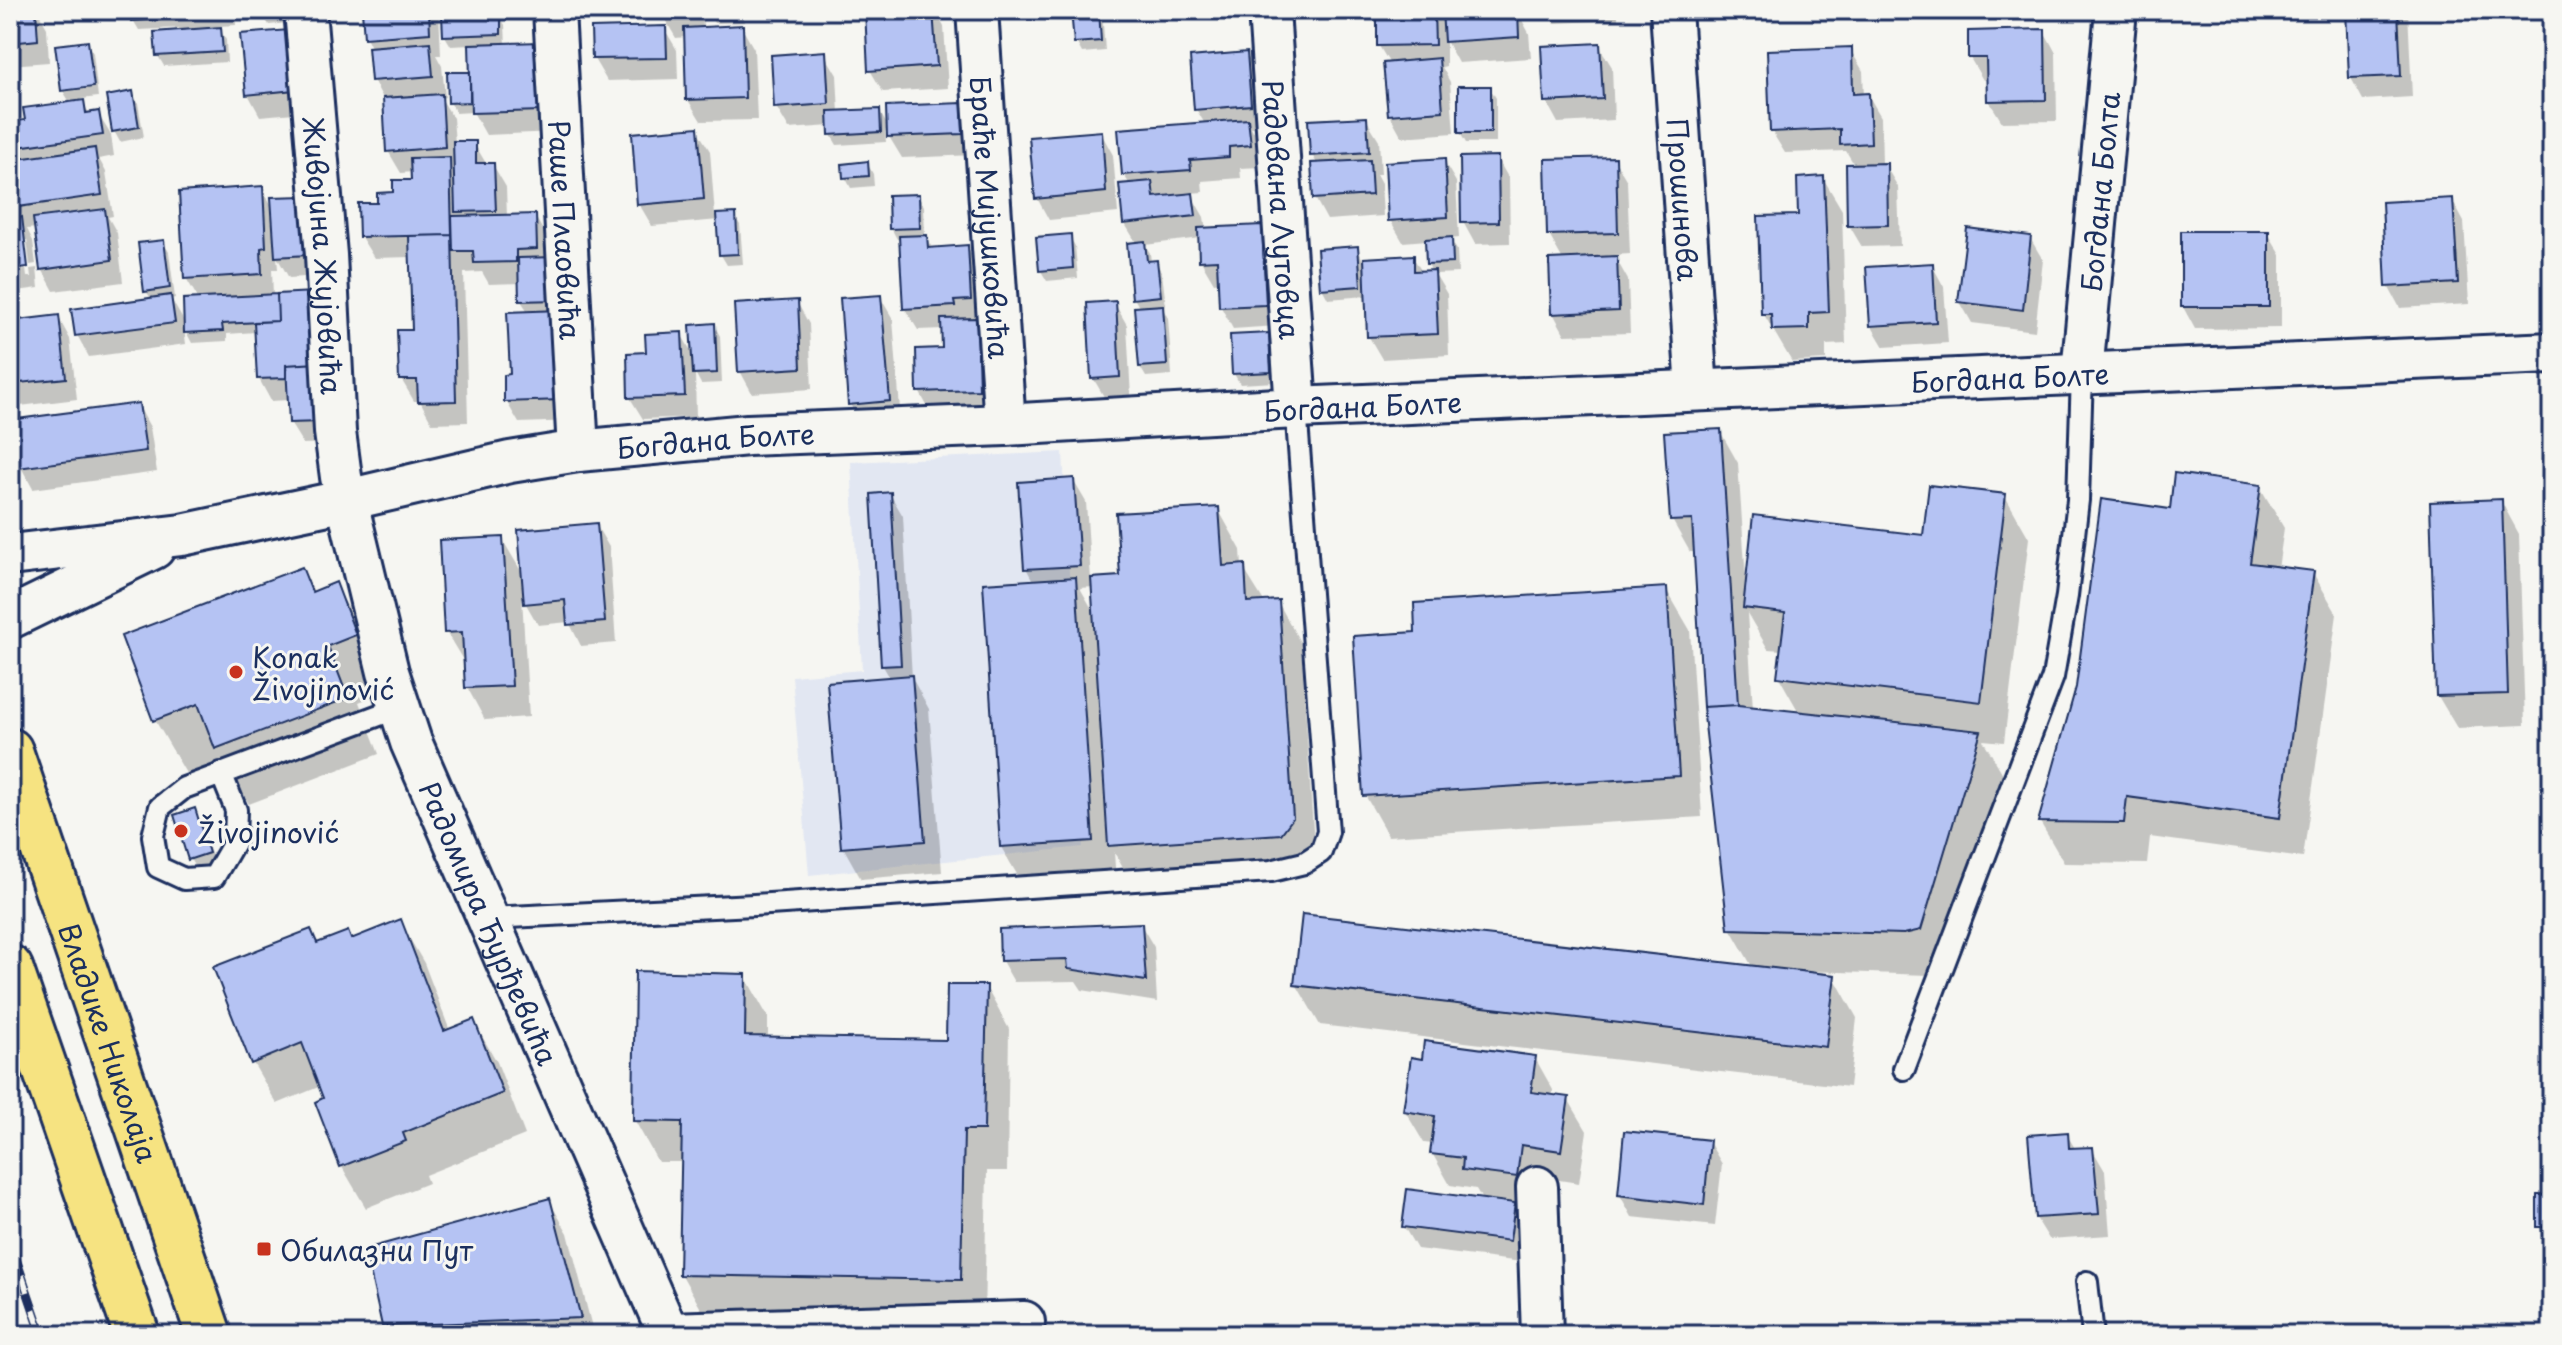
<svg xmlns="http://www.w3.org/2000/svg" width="2562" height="1345" font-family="'Playpen Sans',sans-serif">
<rect width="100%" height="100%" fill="#f6f6f2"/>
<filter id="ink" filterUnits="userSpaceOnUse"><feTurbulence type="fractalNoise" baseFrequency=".0125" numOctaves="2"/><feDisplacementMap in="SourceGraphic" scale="16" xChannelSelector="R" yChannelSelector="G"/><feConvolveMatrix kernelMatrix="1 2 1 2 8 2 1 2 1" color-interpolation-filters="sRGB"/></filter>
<g filter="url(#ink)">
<!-- built -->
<path fill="#e2e7f2" d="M1063,452l20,395 -274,28 -17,-199 70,-6 -11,-208z"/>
<!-- shadow -->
<path fill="#0003" fill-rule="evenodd" d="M10,10h27l10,18 2,34 -39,3z
M132,10h103l1,15 -18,1 8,14 1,22 -63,4 -6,-10 22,-24 -1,-4 -40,2 -6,-10z
M260,10h36l1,12 -28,3z
M364,10h75l2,45h-5l6,11 3,31 -4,1 12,20 2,25h19l13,22h6l13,22 1,30 28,-1 12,22 27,183 -55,2 -13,-22 23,-88 -8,-12v-18l-32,1 -7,-12 -18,1 4,149 -36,1 -12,-22h-6l-13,-22 13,-48 -3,-74 -37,1 -13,-21 18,-33 35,-23 -1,-9 -12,1 -13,-22 -3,-49 -12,-22 -1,-31 -6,-12z
M452,10h94v4l-46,2 5,9 1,20 48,87 -68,3 -13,-23 -17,1 -6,-11 22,-28 -1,-29 -20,1 -6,-10 11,-20z
M663,10h39l1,19 39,-1 12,21 3,71 -56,1 -13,-21 -2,-63 -10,1 -13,-22z
M708,10h35l1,12 -30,1z
M826,10h109l9,17 4,61 -65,4 -13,-22 -3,-57 -38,3z
M1073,10h29l3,41 -23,2 -6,-11z
M1379,10l138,1 12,22 2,25 -73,5 -12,-22v25l-4,1 8,15 4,51 -52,4 -12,-22v-51l-11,-18z
M1547,10h71v10l-63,3z
M1998,10h74v6l-69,3z
M2348,10h60l4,87 -49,3 -12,-22z
M664,28l13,22 1,29 -71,2 -13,-22z
M2044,31l12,22 1,68 -55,1 -13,-21v-22l-6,1 -13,-22z
M87,43l6,10 5,44 -17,2 9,16 8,-1 13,21 3,21 -15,3 7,13 7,44 -5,1 9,16 6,49 -69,9 -12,-22 -5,-41 -10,1 6,12 3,23 -6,1 -3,-25h-4l-13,27v-143l17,-2 44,-18 -8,-13z
M1599,46l13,21 2,53 -56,3 -12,-22z
M1850,49l13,22 1,25 4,-1 13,22 1,48h3l13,22 2,59 -38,1 -13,-22 6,-59 -9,-15 -61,2 -13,-21z
M824,53l13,22 2,38 40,-2 10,17 72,-23 13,22 1,28 -73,3 -17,-28 1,12 -49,3 -6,-10v-9l-42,3 -13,-22z
M300,54l6,58 -46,4 -12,-22z
M1246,54l12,22 4,50 -11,1 9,16 2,24 -22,1 1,10 -39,3 1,11 -13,1 14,24 2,13 55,-3 12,22 4,77 -44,3 -12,-22 -1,-25 -6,1 -13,-22 -1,-23 -55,7 5,8 1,10 5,-1 6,11 4,33 -4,1 6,11 4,57 -26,2 -6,-10v-58l-6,-11 3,-54 -12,-20 5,-39 -6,-10 81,-51 -9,-15z
M1490,88l6,10v45h-30l-6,-10z
M132,93l6,10 6,34 -24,5 -6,-11z
M1366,119l13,21 2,34h-5l5,9 2,33 -56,4 -12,-22 3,-33 -6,-10z
M697,130l13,21 5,65 19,-1 6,10 3,39 -16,1 -6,-10 -2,-35 -67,6 -13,-22z
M1101,133l12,22 5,58 -69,7 -12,-22z
M1497,158l12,21 1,64 -35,1 -12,-22z
M1614,159l13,22 3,73 -16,1 14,25 2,53 -65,2 -12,-22 10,-53 -14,-25z
M1443,160l13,22 3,56 -9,1 7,11 1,23 -23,1 12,20 2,61 -67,4 -13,-22 -2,-41 -39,3 -6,-11 35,-40 6,12 50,-3 9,15h10l-4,-8 -1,-24 -24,2 -13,-22z
M867,163l6,11 1,12 -23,2 -6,-11z
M1823,178l19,32 4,134 -20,1v15l-34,2 -29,-49 37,-96z
M262,189l12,20 -1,-10 47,77 -31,2 -12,-21 1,12h-6l1,27 59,147 -29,1 -13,-21 -1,-23 -18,1 -12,-22 -3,-47 -29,2v7l-35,2 -8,-15 2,16 -97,13 -12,-22 75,-35 -6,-9 17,-49 6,10 6,46 -4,1 15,26 13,-25 -13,-22z
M918,196l6,10 1,30 8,13 34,-2 12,22 3,52h-6l12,21 2,69 -59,2 -12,-22 25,-41 -1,-21 -25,1 -13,-21 -4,-70h-4l-6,-11z
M2452,200l12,22 5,82 -69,4 -12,-22z
M2268,233l13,22v73l-86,1 -12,-22z
M1069,236l6,10 3,32 -31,3 -6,-10z
M2030,238l13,22 -8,71 -63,-8 -12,-21z
M1932,265l12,22 4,56 -64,4 -13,-22z
M37,268l2,20 -29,4v-21l16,-2 1,8h4l-1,-8z
M880,297l13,22 8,103 -39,4 -12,-22z
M797,302l12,22 3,65 -60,4 -12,-22z
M1115,304l12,21 4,73 -25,2 -13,-22z
M58,317l12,22 7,60 -57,7 -10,-18v-65z
M714,325l6,11 2,47 -21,1 -6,-11 1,44 -53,2 -13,-21 18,-44 33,-20 13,22z
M1268,335l6,11 2,36 -36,2 -6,-10z
M138,405l12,22 7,45 -124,17 -23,-42v-25z
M1720,431l18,32 8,117 179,-43 80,-41 24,42 -25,204 -21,-2 20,34 -59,197 -15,4 -120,-4v3l25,3 23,41 -8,69 -529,-62 -24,-41 457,-16 -23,-40 -34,-376h-6l-18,-32zM1747,613l21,36 14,1 -3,27 21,37 -47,-5z
M1073,480l13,22 5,78 31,-2 96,-69 23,41 1,16 23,37 13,-1 23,42 14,216 -11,15 -171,11 -19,-34 2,30 -91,6 -24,-41 32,-266 -7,-13zM1094,587l1,27 -15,-26z
M2260,487l24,41 -6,41 35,4 24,41 -34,244 -153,-21 -3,27 -83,-1 -24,-41 131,-311z
M890,494l13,22 9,162 17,31 13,163 -81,7 -18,-32 47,-169 -7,-12z
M2501,501l18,33 6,191 -68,3 -19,-32z
M596,525l13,22 7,96 -35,3 -12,-24 -31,3 -16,-28 7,120 -44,3 -18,-33 -1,-22 -20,-33 56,-93 22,37z
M301,569l14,24 20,-8 32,55 19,51 -27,11 20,52 -130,50 -25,-43 -37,14 -32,-55 -32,-82z
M1666,589l24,41 12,187 -314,19 -23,-41z
M194,810l6,11 14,42 -18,6 -6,-10z
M400,922l24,41 26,68 23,-10 24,41 28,73 -100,40 3,8 -62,25 -24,-41 -25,-64 9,-4 -5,-13 -44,18 -24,-41 65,-118 33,-4z
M1141,925l13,22 3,55 -75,-12 -6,-9 -62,1 -12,-21z
M745,976l23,41v22l180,3 38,-55 23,42 -2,142h-20l-3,150 -279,-5 -23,-41 1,-113h-25l-23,-41z
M1535,1058l18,32 -1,7 16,2 19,32 -8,52 -40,-6 -5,32 -20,-3 12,21 -4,35 -105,-13 -13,-22 79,-26 -7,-12 -26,-4 -18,-32 1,-9 -9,-1 -19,-32z
M2067,1135l9,15 16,-1 13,22 5,64 -61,4 -13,-21z
M1709,1142l13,22 -7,62 -83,-9 -12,-22z
M2552,1197v40h-7l-6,-11z
M549,1201l19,32 26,102h-204l-6,-10z"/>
<!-- building -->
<path fill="#b5c3f3" stroke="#1b2f5e" stroke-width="2" d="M10,10h26l2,30 -28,3z
M130,10h101v5l-100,6z
M362,10h67l1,23 -66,5z
M661,10h31v5l-31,1z
M865,10h68l4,56 -69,5z
M1071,10h28l2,31 -27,2z
M1377,10h57l1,35 -58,1z
M1442,10h76l1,27 -75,5z
M2346,10h52l3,66 -52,2z
M501,13v21l-58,2 -1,-21z
M743,25l2,73 -59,2 -2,-72z
M666,26l1,32 -75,1 -1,-31z
M221,27l2,25 -67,4 -2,-24z
M2045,29l1,71 -59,1 -1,-43h-18v-27z
M289,30l5,60 -48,5 -6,-61z
M88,41l6,46 -33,4 -6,-46z
M430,42l3,34 -62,5 -3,-34z
M541,42l2,69 -72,2 -2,-69z
M1600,43l3,56 -59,3 -3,-56z
M1852,47l1,47 16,-1 2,50 -31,2v-16l-70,3 -3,-82z
M826,51l3,53 -55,4 -3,-53z
M1247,52l4,53 -57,5 -4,-53z
M1439,58l4,53 -55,4 -5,-52z
M447,72h23v30l-22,1z
M1458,86h33v47h-33z
M133,91l6,36 -27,5 -6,-36z
M442,94l3,53 -59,5 -3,-54z
M84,100l2,13 13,-2 4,24 -93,13v-26l15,-2 -2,-12z
M962,103l1,31 -76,3 -1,-31z
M880,109l1,23 -52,3 -1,-24z
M1367,117l2,35 -59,4 -2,-36z
M1248,119l3,26 -22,2v10l-39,3 1,10 -69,5 -4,-46z
M698,127l6,72 -67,6 -5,-72z
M1102,131l4,61 -71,7 -6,-62z
M453,141h23v22h18l2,48 -41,1z
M95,148l7,47 -91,13 -1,-48z
M1498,156l1,66 -38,1 -1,-66z
M450,157l2,78 -93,2 -1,-34h19v-10l16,-1v-12h18l-1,-22z
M1616,157l2,76 -71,2 -2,-76z
M1445,158l3,59 -60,4 -3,-59z
M1370,160l2,35 -59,4 -2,-36z
M868,161l1,15 -26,2 -1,-14z
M1887,163l1,62 -41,1 -1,-62z
M1824,176l5,136 -20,1v16l-37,1 -1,-16h-10l-3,-98 40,-1 -1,-37z
M1152,181l2,16 39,-4 3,23 -73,8 -4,-40z
M263,186l3,61 -5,1 1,26 -78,5 -5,-87z
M919,194l1,34 -31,1 -1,-34z
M305,196l3,59 -33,2 -4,-60z
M2453,198l5,85 -72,4 -4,-85z
M105,209l7,51 -72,10 -7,-52z
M736,213l2,41 -19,1 -3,-41z
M536,214l1,35 -21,1v12l-42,1 -1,-12h-20l-1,-35z
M22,217l6,50 -18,2v-50z
M1262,225l4,80 -47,2 -2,-47 -18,1 -1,-33z
M1967,228l64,8 -8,74 -65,-8z
M2181,231h88v76h-88z
M1071,234l2,34 -34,3 -3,-34z
M452,235l4,166 -38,1 -1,-22h-18l-2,-50h15l-3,-94z
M927,235l1,13 40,-3 3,55 -17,1 1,5 -52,3 -4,-73z
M1452,237l1,26 -27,1 -1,-25z
M164,240l6,48 -26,4 -6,-49z
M1145,241l2,20 10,-1 4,36 -29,3 -5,-56z
M1358,246l3,40 -41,3 -3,-40z
M1414,255v16l21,-1 3,64 -71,3 -3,-79z
M1617,256l2,55 -68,3 -2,-55z
M556,257l2,43 -39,1 -1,-43z
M1933,263l3,59 -66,4 -4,-59z
M313,292l4,71 -31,2v13l-29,1 -3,-57 24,-1 -1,-27z
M277,294l1,27 -56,3 1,7 -39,2 -1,-34z
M171,295l4,28 -100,13 -4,-27z
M881,295l9,106 -42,4 -8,-107z
M798,300l3,68 -63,4 -4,-68z
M1116,301l4,76 -29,2 -4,-76z
M1163,305l4,60 -28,2 -5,-60z
M560,310l2,90 -58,2v-27l6,-1 -3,-62z
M59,315l7,63 -56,6v-63z
M977,318l2,72 -62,2 -1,-43 26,-1 -1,-29z
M715,323l2,50 -24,1 -3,-49z
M682,332l3,64 -57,2 -1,-45 19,-1 -1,-18z
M1269,333l2,39 -39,2 -2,-39z
M317,363l4,59 -32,1 -3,-58z
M139,403l7,48 -128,17 -8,-17v-31z
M1721,429l17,276 -35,2 -11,-187 -22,1 -6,-89z
M2174,473l87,12 -11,78 64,8 -34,247 -153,-21 -3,26 -86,-1 38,-135 25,-188 69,10z
M1074,478l6,88 -56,3 -6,-87z
M1929,485l77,9 -25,208 -204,-25 8,-64 -42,-5 10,-93 170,20z
M891,492l10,173 -20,1 -10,-172z
M2502,499l6,195 -72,2 -6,-194z
M1219,507l4,59 22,-2 2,38 32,-2 14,218 -12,16 -173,12 -17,-268 29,-2 -4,-63z
M597,523l8,99 -38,3 -2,-25 -41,4 -6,-74z
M503,537l9,149 -47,2 -3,-56 -18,1 -5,-93z
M302,567l10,25 24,-10 20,53 -28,11 20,52 -133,51 -17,-45 -45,17 -32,-85z
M1076,577l17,264 -93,6 -17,-264z
M1667,587l12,189 -316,20 -10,-160 62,-4 -1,-29z
M912,675l13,166 -84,7 -14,-166z
M1738,705l243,26 -60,199 -17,4 -176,-5 -25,-222z
M195,808l14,45 -21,7 -14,-45z
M1302,914l533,61 -9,72 -532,-62z
M401,919l43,112 30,-12 29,74 -100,40 3,8 -66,26 -25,-65 8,-4 -21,-55 -51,21 -38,-97 98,-38 6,14 31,-12 3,8z
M1142,923l4,58 -78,-12 -1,-10 -67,2 -1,-32z
M635,971l111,3 -1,62 201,4 1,-55h40l-3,145h-20l-3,150 -282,-5 3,-153 -49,-1z
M1424,1041l112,15 -5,36 38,5 -8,54 -40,-6 -4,32 -55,-7 1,-12 -33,-4 5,-38 -32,-5 8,-54 11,2z
M1624,1131l86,9 -6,65 -86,-10z
M2068,1132l1,16 24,-1 6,67 -64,4 -7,-83z
M1407,1189l108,14 -5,38 -108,-14z
M2537,1195h15v32h-15z
M550,1198l31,120 -199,8 -17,-77z"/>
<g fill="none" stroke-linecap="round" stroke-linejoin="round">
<!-- service casing -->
<g stroke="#1b2f5e" stroke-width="26">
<path id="service" d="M221,773l15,37 -1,31 -21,36 -30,2 -26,-12 -5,-31 7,-29 24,-19 214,-80
M487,918l267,-13 517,-34 33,-8 17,-11 7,-20 -32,-424
M1904,1069l149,-392 14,-81 11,-96 4,-127
M2087,1282l6,53"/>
</g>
<!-- minor casing -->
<g stroke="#1b2f5e" stroke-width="46">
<g id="minor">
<path id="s1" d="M305,10l21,245 9,177 6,45 47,195 23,70 258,593"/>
<path id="s2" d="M554,10l24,441"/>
<path id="s3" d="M977,10l28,415"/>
<path id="s4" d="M1269,10l27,398"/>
<path id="s5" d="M1671,10l26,380"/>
<path id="s6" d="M2082,373l34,-363"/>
<path id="s7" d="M10,555l172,-20 165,-35 163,-38 68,-11 170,-16 257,-10 291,-17 1256,-55"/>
<path d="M10,618l144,-70"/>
<path d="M1537,1187l5,148"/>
<path d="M668,1333l356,-11"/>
</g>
</g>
<!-- primary casing -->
<g stroke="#1b2f5e" stroke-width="50">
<g id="primary">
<path id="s8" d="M10,751l199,584"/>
<path d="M10,968l127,367"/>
</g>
</g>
<!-- service -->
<use href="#service" stroke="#f6f6f2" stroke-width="20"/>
<!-- minor -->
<use href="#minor" stroke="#f6f6f2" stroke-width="40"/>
<!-- primary -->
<use href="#primary" stroke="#f6e381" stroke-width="44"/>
<!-- rail casing -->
<g stroke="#1b2f5e" stroke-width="9">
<path id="rail" d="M10,1241l32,94"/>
</g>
<!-- rail -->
<use href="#rail" stroke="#f6f6f2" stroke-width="6" stroke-dasharray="18" stroke-linecap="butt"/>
</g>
</g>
<!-- markers -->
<g fill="#c8321e" stroke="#f6f6f2" stroke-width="3">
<circle cx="236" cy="672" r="8"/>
<circle cx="181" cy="831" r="8"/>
<rect x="256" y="1241" width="16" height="16" rx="4"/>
</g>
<g text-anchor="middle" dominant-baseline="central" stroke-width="6" stroke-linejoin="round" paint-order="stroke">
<!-- street labels -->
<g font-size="28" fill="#1b2f5e" stroke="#f6f6f2">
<text stroke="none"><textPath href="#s6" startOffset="182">Богдана Болта</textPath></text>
<text stroke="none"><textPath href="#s5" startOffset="190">Прошинова</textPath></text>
<text stroke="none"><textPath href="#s4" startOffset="200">Радована Лутовца</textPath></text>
<text stroke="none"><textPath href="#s3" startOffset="208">Браће Мијушковића</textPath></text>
<text stroke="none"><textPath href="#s2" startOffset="220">Раше Плаовића</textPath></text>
<text stroke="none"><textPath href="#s1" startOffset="246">Живојина Жујовића</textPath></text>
<text stroke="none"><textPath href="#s7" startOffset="2012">Богдана Болте</textPath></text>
<text stroke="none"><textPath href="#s7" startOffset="1364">Богдана Болте</textPath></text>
<text stroke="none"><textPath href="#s7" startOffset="716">Богдана Болте</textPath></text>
<text stroke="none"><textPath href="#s1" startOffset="940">Радомира Ђурђевића</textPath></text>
<text stroke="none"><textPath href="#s8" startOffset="308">Владике Николаја</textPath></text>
</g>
<!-- poi labels -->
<g font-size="28" fill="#1b2f5e" stroke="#f6f6f2" text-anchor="start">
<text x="252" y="656">Konak<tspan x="252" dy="32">Živojinović</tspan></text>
<text x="197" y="831">Živojinović</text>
<text x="280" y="1249">Обилазни Пут</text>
</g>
</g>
<!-- margin -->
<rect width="2562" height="1345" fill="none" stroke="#f6f6f2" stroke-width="40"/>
<rect x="20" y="20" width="2522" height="1305" fill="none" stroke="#1b2f5e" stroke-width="3" filter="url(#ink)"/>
</svg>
